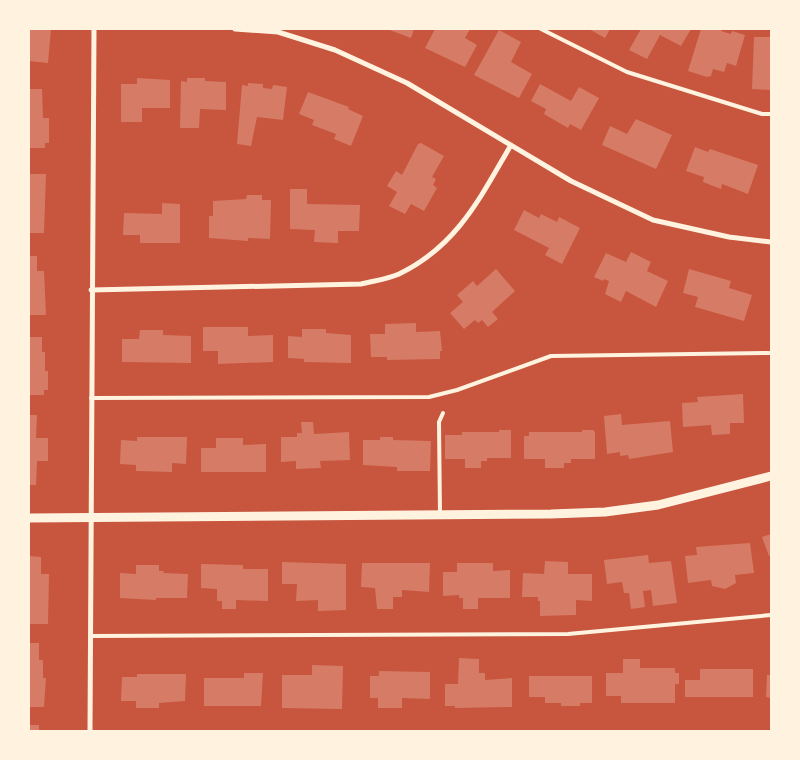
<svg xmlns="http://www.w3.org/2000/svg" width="800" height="760" font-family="'Work Sans',sans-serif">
<rect width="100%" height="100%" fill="#c8553d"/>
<!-- building -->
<path fill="#d67c66" d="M29,29h22l-3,34 -19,-2z
M387,29h27l-3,9z
M435,29h35l-5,9 12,7 -12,22 -40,-19z
M589,29h21l-5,9z
M641,29h50l-10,17 -21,-11 -13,24 -18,-9z
M701,29h21l-1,2 10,3 1,-3 13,4 -9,31 -9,-3 -3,9 -11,-3 -2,7 -4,1 -19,-6z
M499,30l22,12 -10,20 21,12 -13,24 -45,-23z
M754,37h17v53l-19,-1z
M137,78l33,2v28h-28v14h-21v-38h16z
M187,78h18v3l21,1v28l-26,-1 -1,19h-19l1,-47 6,1z
M248,83l15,1v4l9,1 1,-4 14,2 -4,33 -26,-3 -6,29 -14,-2 5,-59 6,1z
M540,84l31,17 8,-14 20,11 -18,32 -11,-6 -2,4 -24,-14 2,-5 -15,-8z
M29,89h13l1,29h6v25h-4v5h-16z
M308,92l41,15 -1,2 15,7 -12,30 -17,-7 2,-5 -24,-9 2,-5 -15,-6z
M636,119l36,16 -16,34 -54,-24 8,-19 17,8z
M421,143l23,13 -12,21 4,2 -3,6 4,3 -13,23 -13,-7 -6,10 -16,-8 8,-14 -10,-6 9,-15 6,4 16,-31z
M695,147l13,5 2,-3 48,16 -10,29 -26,-10 -1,5 -18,-7 1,-5 -18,-6z
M29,174h17l-2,59h-15z
M290,189h17v15l53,1 -1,26h-21v12l-24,-1 1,-12 -25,-1z
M247,195h15v5h9l-1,39 -22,-1v3l-39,-3v-22h4v-15l33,-2z
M162,203l18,1v39h-40v-8h-17l1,-22 38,1z
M524,210l15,8 2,-4 16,8 2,-5 21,11 -18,36 -17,-9 4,-7 -35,-18z
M631,252l20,10 -4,9 21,10 -12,26 -30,-16 -5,11 -16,-8 4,-13 -5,-2 -1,2 -9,-4 12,-24 20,9z
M29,256h8v15h7l2,44h-17z
M496,269l19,22 -23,21 6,7 -10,8 -6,-7 -4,3 -3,-3 -11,9 -14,-16 13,-11 -6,-7 16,-14 4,5z
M689,269l42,12 -2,7 23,7 -8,26 -49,-14 3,-10 -15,-4z
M416,323v9l24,-1 2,20h-2v8l-53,1v-3h-16l-1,-23h15v-10z
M203,327h45v9l25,-1v27l-55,2v-13h-15z
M302,329h24v4l25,2v28l-47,-1v-3l-16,-1v-22l14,1z
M140,330h23v5l28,1v27l-69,-1v-23h17z
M29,337h13v15h3v19h3v19h-4v5h-15z
M743,394l1,29h-14v11l-18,1 -1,-10 -28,2 -1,-24 16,-1 -1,-5z
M621,414l1,11 48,-4 3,31 -44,7 -1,-4 -8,1v-4l-13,2 -3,-38z
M29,415h8l-1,23h12v23h-11l-1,24h-7z
M301,422h12l1,12 35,-2 1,28 -30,1 1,7 -25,1v-8l-15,1v-25h16v-4h5z
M499,430h12v28h-24v3h-6v7h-16v-9h-20v-24h17v-3h37z
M582,430h11l2,2v27h-24v4h-7v5h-19v-9h-21v-23h5v-4h53z
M137,437h50l-1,27 -14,-1v9l-36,-1v-6l-16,-1 1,-24 16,1z
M380,437h13v3l38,1 -1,30h-33v-4l-34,-2v-25h17z
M216,438h27v7l23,-1v28h-65v-24h15z
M771,534v21l-2,1 -7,-19z
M750,543l4,30 -19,2 1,8 -11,6 -13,-3 -1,-6 -23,3 -3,-27 12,-1 -1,-8z
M648,555l1,8 22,-2 6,42 -24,3 -2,-16 -8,1 2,16 -14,2 -2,-16h-5l-2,-11 -15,2 -3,-24z
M29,556l12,1v17h8l-1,50h-19z
M545,561l23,1v12h24v27l-16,-1v15l-36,1v-15h-2v-4h-16l1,-24 21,1z
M282,562l64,2v46l-28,1v-11l-22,1 1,-17h-15z
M362,563h68l-1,29 -27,-2v7h-9v12h-16l-2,-21 -14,-1z
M457,563h36v8l17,-1v28h-32v11h-15v-11h-4v-3l-16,1v-24h14z
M201,564l42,1v4h25v32l-32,-1v9h-14v-8h-5v-12l-16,-1z
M136,565h23v6h5l-1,2 25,1 -1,24h-31v2l-36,-2v-25l16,1z
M29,643h10v17h4v18h3l-2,29h-15z
M459,658l20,1v14h6v7l27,-2v29l-57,1v-2h-10v-22h13z
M623,659h17v9h35v5h4v11h-4v19h-54v-7h-15v-23h17z
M312,665l31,1 -1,43 -60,-1v-33h30z
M700,669h53v28h-68v-17h15z
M379,671l51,1v27l-28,-1v10h-24v-10h-8v-22h9z
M244,673h19l-2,33h-57v-28h40z
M137,674h49l-1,27 -26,2v5h-23v-7h-15l1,-24h15z
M767,675h4v23l-5,-1z
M529,676h63v27h-12v3h-19v-3h-16v-6h-16z
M29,725h10v6h-10z"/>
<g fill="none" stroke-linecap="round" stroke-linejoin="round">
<!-- service -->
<path stroke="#fff3e0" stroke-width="4" d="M541,29l86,43 135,42h9
M91,398l338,-1 28,-7 94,-34 220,-3
M440,515l-1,-93 4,-9
M90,636l478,-2 203,-19"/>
<!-- minor -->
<path stroke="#fff3e0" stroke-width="5" d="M235,29l43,3 57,18 72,33 164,98 82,39 76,17 42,5
M91,290l270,-6c12,-3 27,-5 38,-10 58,-28 81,-76 112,-129
M90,731l4,-702"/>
<!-- tertiary -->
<path stroke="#fff3e0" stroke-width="9" d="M29,518l522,-4 54,-2 53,-7 113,-29"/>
</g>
<!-- border -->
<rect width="800" height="760" fill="none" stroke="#fff3e0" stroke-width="60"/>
</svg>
